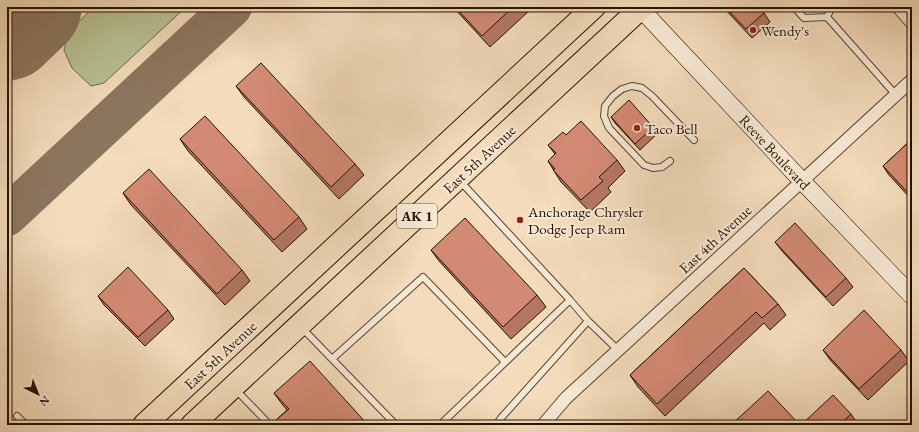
<svg xmlns="http://www.w3.org/2000/svg" width="919" height="432" font-family="'EB Garamond',serif">
<rect width="100%" height="100%" fill="#f3dbbb"/>
<filter id="stains"><feTurbulence type="fractalNoise" baseFrequency=".005" numOctaves="4"/><feColorMatrix values="0 0 0 0 .2 0 0 0 0 .09 0 0 0 0 .02 0 0 0 .5 -.17"/></filter>
<radialGradient id="worn" r=".72"><stop offset=".6" stop-color="#630" stop-opacity="0"/><stop offset="1" stop-color="#630" stop-opacity=".3"/></radialGradient>
<!-- green -->
<path fill="#b7c193" stroke="#6e6a4a" d="M94,7h92l-82,76 -13,3 -19,-18 -8,-18 5,-19z"/>
<g fill="none" stroke-linecap="round" stroke-linejoin="round">
<!-- taxiway -->
<path stroke="#8c765e" stroke-width="40" d="M7,216l225,-209"/>
<!-- runway -->
<path stroke="#8c765e" stroke-width="101" d="M7,30l24,-23"/>
<!-- lane casing -->
<g stroke="#584430" stroke-width="8">
<path id="lane" d="M794,7l10,11 23,-1 69,78
M827,17l5,-10
M670,161l-8,6 -9,1 -9,-3 -35,-37 -5,-12 1,-10 8,-10 9,-7 10,-3 10,2 10,8 42,44
M460,181l110,119 18,21 30,29
M302,328l94,97
M332,359l91,-82 82,85
M236,390l30,31 -2,4
M17,416l9,9
M440,425l130,-125
M496,425l5,-7 87,-97"/>
</g>
<!-- street casing -->
<g stroke="#584430" stroke-width="14">
<path id="street" d="M898,7l14,16
M543,425l23,-27 346,-318"/>
</g>
<!-- secondary casing -->
<g stroke="#251201" stroke-width="18">
<path id="secondary" d="M639,7l163,174 110,115"/>
</g>
<!-- highway casing -->
<g stroke="#251201" stroke-width="24">
<path id="highway" d="M144,425l450,-418
M192,425l450,-418"/>
</g>
<!-- lane -->
<use href="#lane" stroke="#f7e8d3" stroke-width="6"/>
<!-- street -->
<use href="#street" stroke="#f7e8d3" stroke-width="12"/>
<!-- secondary -->
<use href="#secondary" stroke="#f7e8d3" stroke-width="17"/>
<!-- highway -->
<use href="#highway" stroke="#f3dbbb" stroke-width="22"/>
</g>
<!-- wall -->
<path fill="#b57764" stroke="#251201" d="M453,7h75l2,3 -40,37z
M723,7h35l6,6 6,9 -18,16z
M236,86l119,78 9,11 -25,24 -95,-102z
M611,117l42,10 5,6 -18,17 -25,-27z
M566,135l51,25 8,11 -17,17 3,4 -21,20 -29,-30 -13,-21 7,-7 -7,-9z
M180,139l119,78 8,12 -25,23 -94,-101z
M912,139v61l-23,-25 -6,-9z
M123,193l119,77 8,11 -25,24 -94,-100z
M775,242l71,36 7,9 -20,19 -51,-55z
M431,250l106,45 9,12 -35,32 -72,-78z
M744,268l34,36 8,11 -16,15 -6,-7 -99,93 -27,-29 -8,-12z
M98,296l70,14 6,9 -29,27 -41,-41z
M823,350h78l8,11 -41,39 -37,-39z
M274,393l94,32h-88l-4,-5 11,-10 -5,-6z
M851,414l6,9 -2,2h-54z"/>
<!-- building -->
<path fill="#d38a74" stroke="#251201" d="M455,7h58l-31,29z
M725,7h33l6,6 -18,16z
M261,63l94,101 -24,23 -95,-101z
M629,100l24,27 -18,17 -24,-27z
M205,116l94,101 -25,23 -94,-101z
M581,121l36,39 -18,17 4,4 -22,19 -28,-30 2,-1 -7,-8 8,-8 -8,-8 15,-13 3,3z
M912,139v58l-29,-31z
M149,169l93,101 -25,24 -94,-101z
M465,218l72,77 -34,32 -72,-77z
M795,223l51,55 -20,19 -51,-55z
M128,267l40,43 -30,27 -40,-41z
M744,268l34,36 -16,14 -6,-6 -99,92 -27,-29z
M864,310l37,40 -42,39 -36,-39z
M310,361l58,64h-87l-5,-5 13,-11 -15,-16z
M768,391l30,32 -1,2h-66z
M833,395l18,19 -12,11h-38z"/>
<!-- markers -->
<g fill="#8f2418" stroke="#f7e8d3" stroke-width="1.5">
<circle cx="753" cy="30" r="4"/>
<circle cx="637" cy="128" r="4"/>
<circle cx="520" cy="220" r="4"/>
</g>
<g text-anchor="middle" dominant-baseline="central" stroke-width="4" stroke-linejoin="round" paint-order="stroke">
<!-- shield labels -->
<rect fill="#f7e8d3" stroke="#645240" stroke-width="1" x="397" y="204" width="40" height="24" rx="3"/>
<g font-size="14" font-weight="bold" fill="#251201">
<text x="417" y="216">AK 1</text>
</g>
<!-- poi labels -->
<g font-size="15" fill="#251201" stroke="#f7e8d3" text-anchor="start">
<text x="761" y="30">Wendy's</text>
<text x="645" y="128">Taco Bell</text>
<text x="528" y="211">Anchorage Chrysler<tspan x="528" dy="17">Dodge Jeep Ram</tspan></text>
</g>
<!-- street labels -->
<g font-size="15" fill="#251201" stroke="#f7e8d3">
<text transform="translate(775 152) rotate(47)">Reeve Boulevard</text>
<text transform="translate(479 159) rotate(-43)">East 5th Avenue</text>
<text transform="translate(715 239) rotate(-43)">East 4th Avenue</text>
<text transform="translate(220 355) rotate(-43)">East 5th Avenue</text>
</g>
</g>
<!-- margin -->
<rect width="919" height="432" fill="none" stroke="#f3dbbb" stroke-width="24"/>
<rect x="8" y="8" width="903" height="416" fill="none" stroke="#251201" stroke-width="2"/>
<rect x="12" y="12" width="895" height="408" fill="none" stroke="#251201"/>
<!-- north arrow -->
<g transform="translate(38 394) rotate(137)" stroke="#f7e8d3" stroke-width="3" paint-order="stroke">
<path d="M0-3L7 15L0 10L-7 15Z" fill="#251201"/>
<text y="-6" font-size="11" font-weight="bold" text-anchor="middle" fill="#251201">N</text>
</g>
<rect width="100%" height="100%" filter="url(#stains)"/>
<rect width="100%" height="100%" fill="url(#worn)"/>
</svg>
